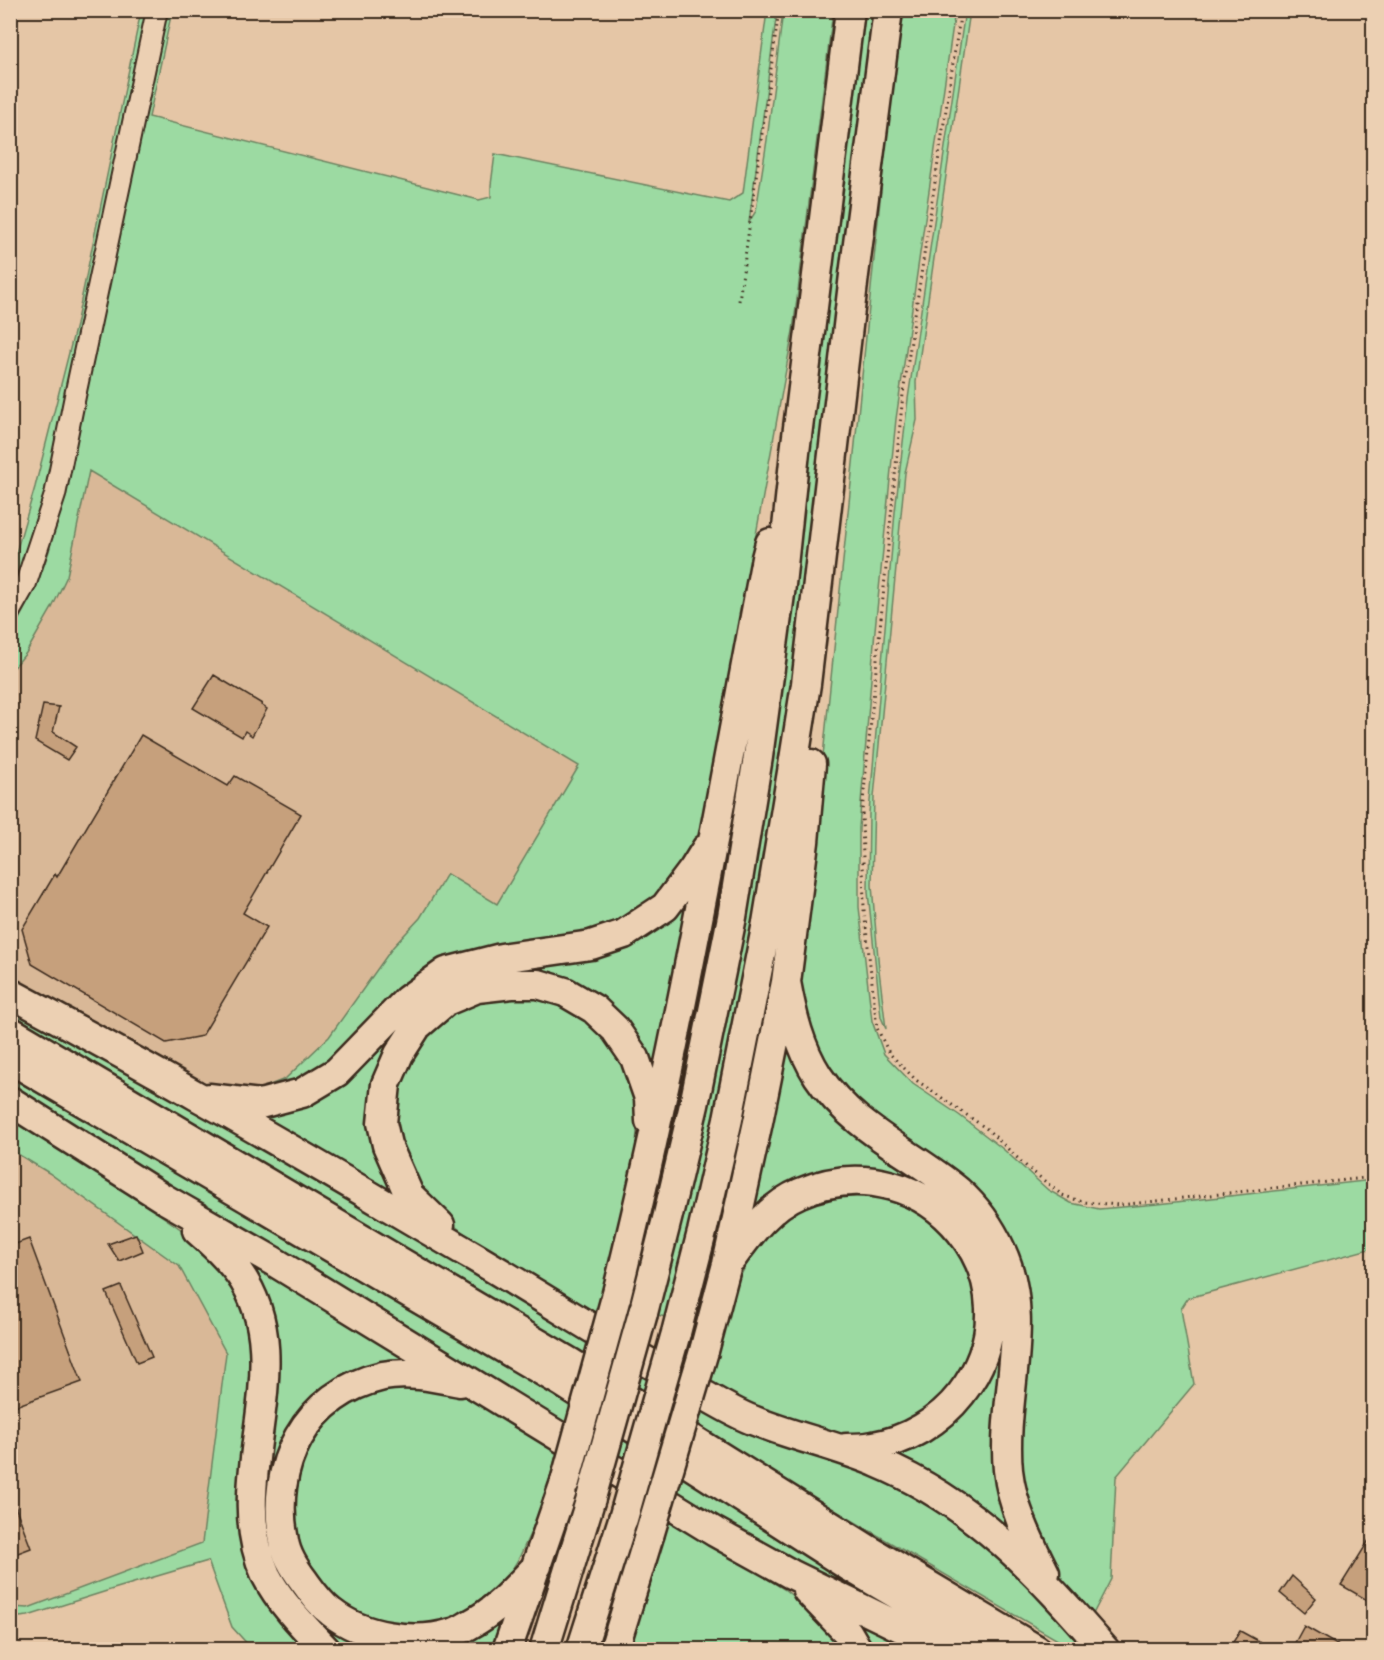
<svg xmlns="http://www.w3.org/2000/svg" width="1384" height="1660" font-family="Dekko,sans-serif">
<rect width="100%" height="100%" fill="#e5c6a6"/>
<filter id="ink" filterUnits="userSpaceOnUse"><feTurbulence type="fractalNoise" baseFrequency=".0167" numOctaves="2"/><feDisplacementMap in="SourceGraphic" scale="12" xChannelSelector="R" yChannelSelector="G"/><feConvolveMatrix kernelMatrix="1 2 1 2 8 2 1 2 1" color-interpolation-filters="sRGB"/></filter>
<g filter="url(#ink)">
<!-- built -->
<path fill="#d9b897" d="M89,471l490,295 -82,139 -50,-31 -27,44 -27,29 -64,90 -44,42 -28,11 -28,-3 -40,-11 -178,-98 -1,-307 16,-18 41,-77z
M10,1150l39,23 130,93 47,87 -23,190 -175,65 -18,-1z"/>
<!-- green -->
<path fill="#9cdaa2" stroke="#6c8260" stroke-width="1.5" d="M141,11h8l-100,467c-11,37 -21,74 -38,108v-18l2,-5 22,-76 41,-162z
M165,11h7l-23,106 330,83 12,-3v-12l4,-31 234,48 14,-9 24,-182h10l-28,211 7,-11 11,-71 16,-129h50l-40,320 -87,479 -9,29 -38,58 -47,29 -45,12 -75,7 -31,8 -36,17 -77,79 -61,39 -30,2 28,-11 44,-42 64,-90 27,-29 27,-44 50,30 82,-138 -490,-295 -22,105 -15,32 -26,45 -15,18v-40l8,-12 18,-34 12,-34 27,-114z
M863,11h11l-62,527 -46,328 -39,201 -59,251 -10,-3 58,-250 84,-528 31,-278z
M904,11h51l-59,408 -21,211 -16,198v79l13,114 12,33 29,30 46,31 44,34 45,41 23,13 28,6 59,-5 215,-24v68l-185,50 -7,11 13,75 -78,93 -5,102 -19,37 -15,-15 -29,-45 -19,-48 -9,-54 5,-173 -196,-206 -25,-56 -5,-74 24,-189 67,-653z
M965,11h5l-54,371 1,38 -12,53 -31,324 -2,88 7,85 7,59 -5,-12 -13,-125 1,-79 26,-301 13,-113z
M691,896l-36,185 -9,-18 -125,-89 -132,75 12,153 -150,-89 15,-1 165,-123 140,-33z
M507,992l55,11 27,15 33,43 11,29 4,42 -3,37 -38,144 -119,-70 -39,-30 -25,-30 -14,-39 -6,-44 7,-28 38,-50 31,-19z
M10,1004l837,457 118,59 124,129h-16l-278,-162 -784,-471z
M786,1035l159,157 58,86 12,257 -33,-28 -37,-24 -58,-29 83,-55 20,-126 -109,-99 -132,47z
M10,1077l554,322 352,223 -108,-49 -797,-482z
M11,1111l171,119 38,38 23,41 9,50 -15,151 8,45 63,94h-56l-20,-22 -24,-66 -98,29 -82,26 -17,2v-11l17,1 174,-65 24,-190 -47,-87 -130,-93 -38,-23z
M857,1192l40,9 23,10 30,24 17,31 8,24 3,32 -6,37 -44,53 -44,21 -41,3 -41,-8 -95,-42c14,-59 27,-128 78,-167 5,-3 9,-8 15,-11 17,-9 38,-12 57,-16z
M251,1262l162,99 -91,34 -50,132 78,108 158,-19 -12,33h-163l-39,-42 -27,-60 -18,-282z
M400,1386l29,1 38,11 23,10 68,41 -17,61 -22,48 -19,32 -25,19 -33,13 -26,5 -33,-5 -36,-12 -32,-26 -15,-34 -8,-36 1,-28 9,-26 27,-41 22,-17z
M668,1517l116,72 32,26 29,35h-218z
M847,1614l78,35h-56z"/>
<!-- building -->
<path fill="#c6a07c" stroke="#3b2a1e" stroke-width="1.5" d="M214,675l48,29 -1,1 6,4 -15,27 -7,-5 -3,6 -49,-29z
M43,705l16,2 -6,25 23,15 -9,13 -32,-19z
M141,735l87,51 7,-10 66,38 -58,99 24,14 -65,109 -36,7 -134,-79 -10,-35 33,-55 2,3z
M136,1234l7,17 -24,10 -11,-17z
M29,1239l53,143 -72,26v-162z
M121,1286l31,71 -15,6 -31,-71z
M10,1498h2l19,50 -21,8z
M1374,1532v72l-33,-19z
M1292,1576l24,22 -12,15 -24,-20z
M1304,1626l42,24h-55z
M1240,1631l35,19h-47z"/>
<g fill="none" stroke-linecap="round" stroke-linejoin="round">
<!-- minor casing -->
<g stroke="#3b2a1e" stroke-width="24">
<path id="minor" d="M10,611l16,-28 29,-88 21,-104 81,-381"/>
</g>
<!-- highway casing -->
<g stroke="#3b2a1e" stroke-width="33">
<path id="highway" d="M786,982c6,33 14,66 32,94 34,52 94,77 140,115 18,16 33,37 43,59 33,70 0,147 7,220 4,37 21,71 37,103
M10,993c63,34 126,68 187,103 92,51 183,106 274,159 78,46 154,95 233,140 16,9 34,20 51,26 40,16 83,25 123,42 96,40 160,110 227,187
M10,1031l561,332 298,187 168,100
M10,1059l553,324 287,184 142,83
M209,1098l51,6 42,-11 35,-21 70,-72 39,-28 55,-14 90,-13 33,-11 41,-27 28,-37 13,-21
M10,1101l153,97 110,63 442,271 76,42 156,76
M440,1225l-31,-30 -22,-50 -5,-22 4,-39 13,-30 18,-28 29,-25 31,-13 35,-4h26l27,8 29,17 21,20 20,29 14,40 1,23
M197,1230c15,13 30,27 42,43 64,90 -18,206 27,302 14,28 39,53 60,75
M732,1258c18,-25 39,-53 68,-65 127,-55 247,90 161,201 -21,27 -54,47 -88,52 -9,2 -18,2 -27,2
M616,1297c61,-244 103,-492 150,-739l4,-15
M643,1313l25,-98 26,-110 38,-188 26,-160 22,-163 15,-142 55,-442
M676,1333l26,-101 26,-113 39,-196 26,-157 13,-82 48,-409 34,-265
M704,1351l23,-87 31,-142 28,-140 18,-140 7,-78
M460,1382c-25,-5 -53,-11 -77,-6 -78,18 -114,90 -99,165 2,14 11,28 20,40 8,11 16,23 27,31 31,25 84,33 121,21 6,-1 12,-5 17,-8 27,-14 47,-37 68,-59
M807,1590l41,43 10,17
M507,1650l58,-168
M544,1650l47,-152
M581,1650l42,-131
M614,1650l35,-114"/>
</g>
<!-- path -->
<path stroke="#3b2a1e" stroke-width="3" stroke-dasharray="1.5 4.5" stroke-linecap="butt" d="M961,10l-58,384 -41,418 2,98 13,118 12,25 27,27 71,49 40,38 35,28 21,7 37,3 254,-28
M739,301l40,-291"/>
<!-- minor -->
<use href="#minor" stroke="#ecd0b3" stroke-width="20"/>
<!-- highway -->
<use href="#highway" stroke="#ecd0b3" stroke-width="28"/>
<!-- highway-bridge casing -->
<g stroke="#3b2a1e" stroke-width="33" stroke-linecap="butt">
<path id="highway-bridge" d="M565,1482l51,-185
M591,1498l52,-185
M623,1519l53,-186
M649,1536l55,-185"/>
</g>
<!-- highway-bridge -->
<use href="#highway-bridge" stroke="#ecd0b3" stroke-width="28"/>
</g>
</g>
<!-- margin -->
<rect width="1384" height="1660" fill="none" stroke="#ecd0b3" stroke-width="36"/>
<rect x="18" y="18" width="1348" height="1624" fill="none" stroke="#3b2a1e" stroke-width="2" filter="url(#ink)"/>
</svg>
